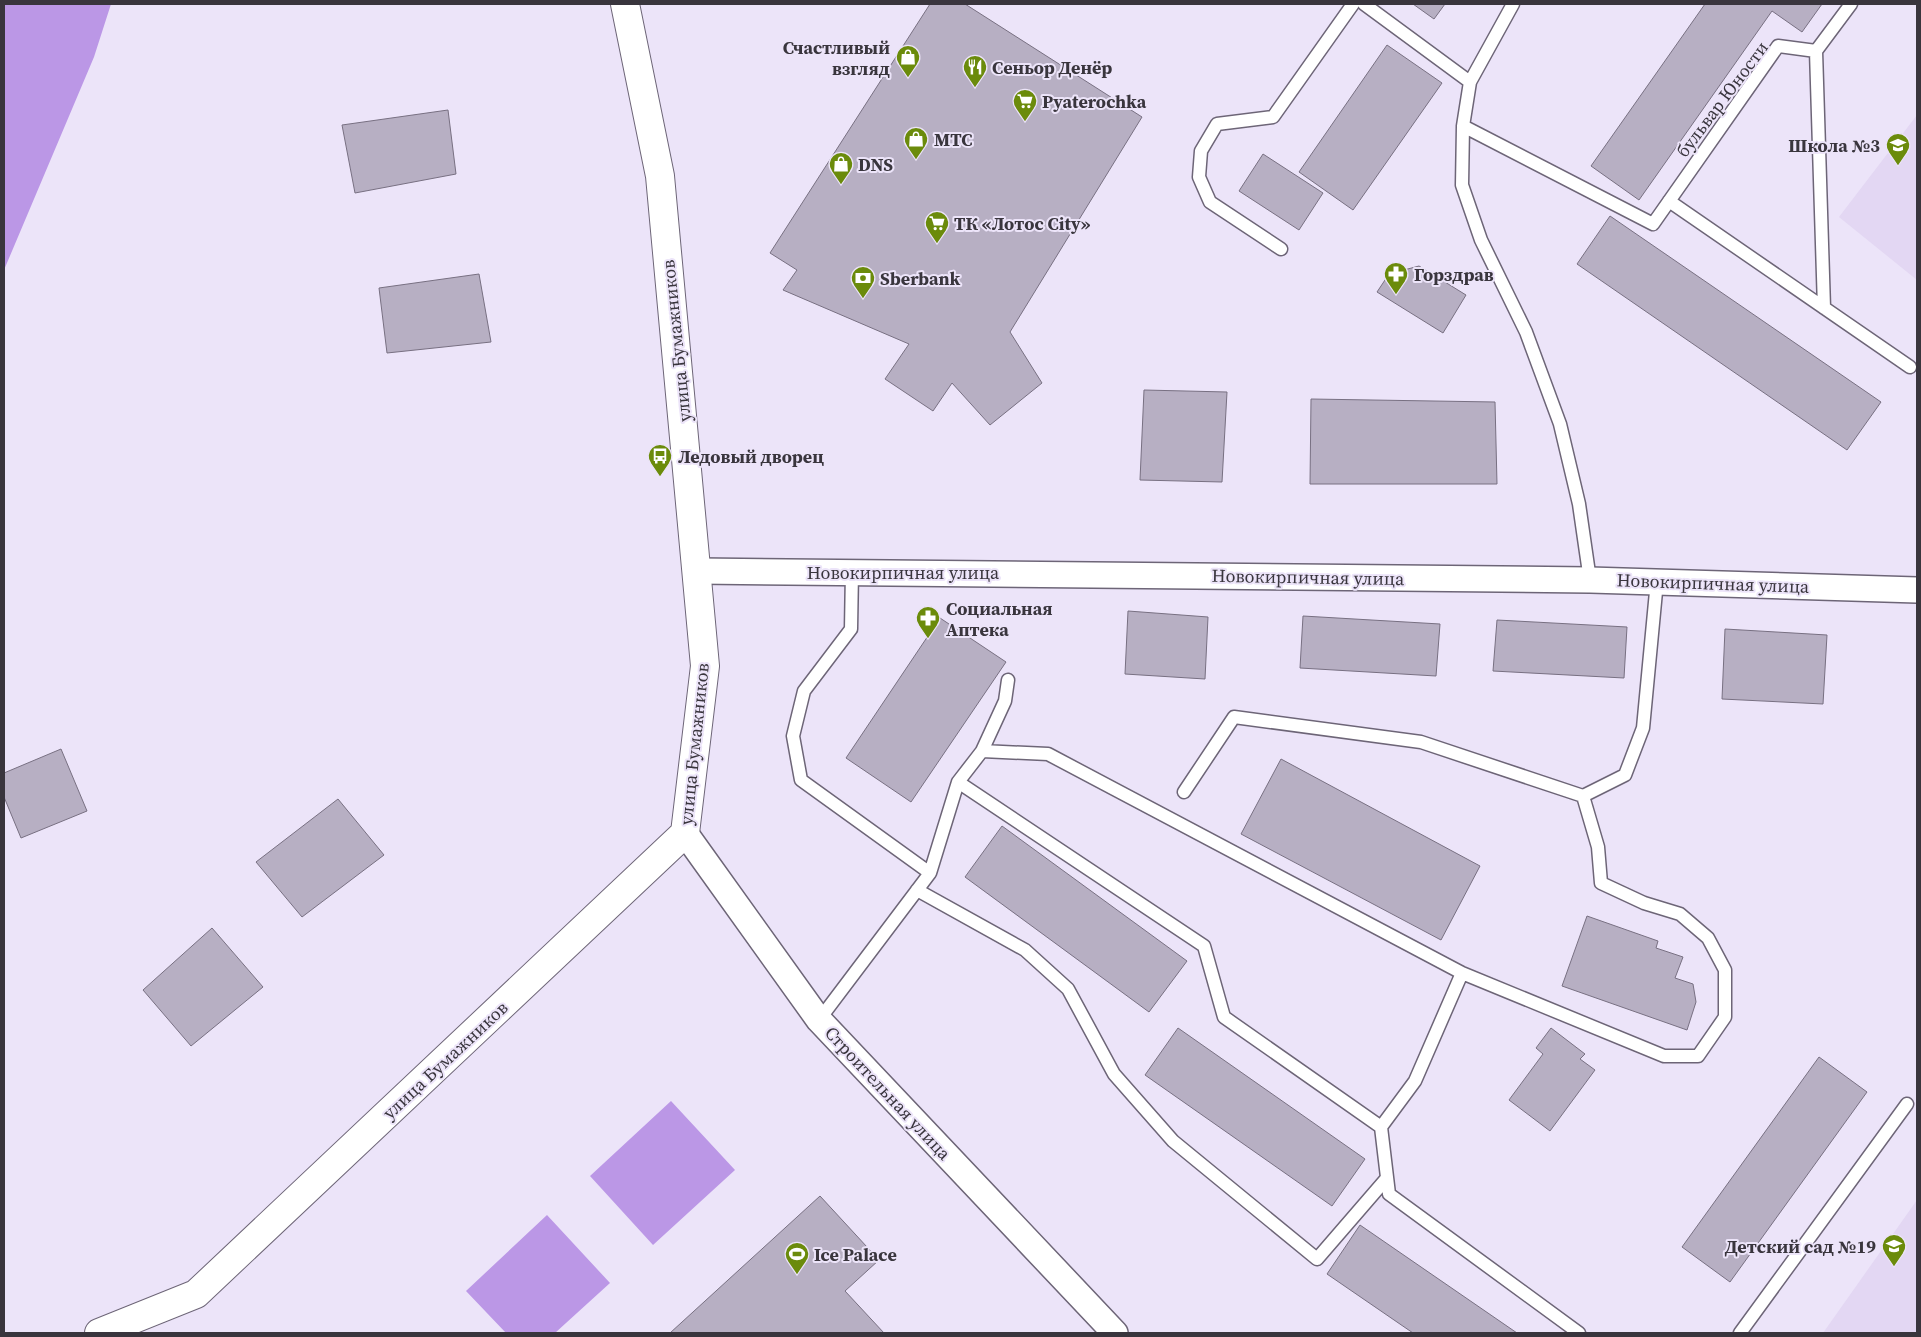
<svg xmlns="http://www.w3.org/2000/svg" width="1921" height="1337" font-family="'Source Serif 4',serif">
<rect width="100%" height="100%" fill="#ece4f9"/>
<!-- built -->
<path fill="#e3d7f3" d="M1917,115v165l-78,-63z
M1917,1200v133h-94z"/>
<!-- water -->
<path fill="#bb97e6" d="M4,4h107l-17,53 -90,213z
M671,1101l64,69 -82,75 -63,-69z
M547,1215l63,68 -55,50h-49l-40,-42z"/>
<!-- building -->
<path fill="#b7afc3" stroke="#787082" d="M930,4h35l177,113 -132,215 32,51 -52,42 -38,-42 -19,28 -48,-32 24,-35 -126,-54 14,-20 -27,-17z
M1413,4h32l-11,15z
M1705,4h117l-20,28 -30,-21 -133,189 -48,-34z
M1387,45l55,38 -89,127 -54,-38z
M448,110l8,64 -101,19 -13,-68z
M1263,154l60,39 -24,37 -60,-39z
M1610,216l271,186 -34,48 -270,-186z
M1419,266l47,29 -23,38 -66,-41 12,-18z
M479,274l12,68 -104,11 -8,-65z
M1144,390l83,2 -5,90 -82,-2z
M1311,399l184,3 2,82h-187z
M1128,611l80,6 -3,62 -80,-5z
M1303,616l137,8 -4,52 -136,-8z
M940,618l66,44 -95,140 -65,-44z
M1497,620l130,7 -3,51 -131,-7z
M1725,629l102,6 -4,69 -101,-5z
M61,749l26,62 -66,27 -17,-41v-24z
M1281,759l199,107 -39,74 -200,-106z
M338,799l46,56 -82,62 -46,-55z
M1002,826l185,135 -38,51 -184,-135z
M1587,916l71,25 -2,7 27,9 -8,21 18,6 3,18 -9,28 -125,-44z
M212,928l51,59 -72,59 -48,-56z
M1178,1028l187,131 -33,47 -187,-131z
M1551,1028l34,26 -5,5 15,11 -45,61 -41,-31 34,-46 -7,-6z
M1819,1057l48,35 -137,190 -48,-35z
M820,1196l59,64 -34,31 39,42h-214z
M1360,1225l157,108h-104l-86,-59z"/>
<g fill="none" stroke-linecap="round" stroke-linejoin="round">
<!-- lane casing -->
<g stroke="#6d6577" stroke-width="15">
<path id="lane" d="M1364,4l106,78
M1513,4l-43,78 -7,44 -1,59 19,55 45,92 34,92 19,80 11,76
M1816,51l8,257
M1463,126l190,98 125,-178 38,5 35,-47
M1669,201l241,166
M1281,249l-71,-47 -11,-25 2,-26 16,-27 56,-7 80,-113
M982,751l66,3 414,219 202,83h34l27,-39v-47l-17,-32 -28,-24 -36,-11 -43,-20 -3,-36 -15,-51 42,-21 18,-47 14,-147
M958,782l246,164 20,71 157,110 8,67 190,139
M1184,792l50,-75 187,25 162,54
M930,873l28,-91 24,-31 23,-50 3,-21
M917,890l108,60 43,39 46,85 59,67 144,118 70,-81
M819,1020l111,-147 -129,-93 -8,-44 11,-45 47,-62 1,-58
M1381,1127l34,-46 47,-108
M1740,1333l167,-229"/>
</g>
<!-- street casing -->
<g stroke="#6d6577" stroke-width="28">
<path id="street" d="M698,571l892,9 327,10
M685,833l134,187 296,313"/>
</g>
<!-- secondary casing -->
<g stroke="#6d6577" stroke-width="30">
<path id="secondary" d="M99,1333l97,-39 489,-461 20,-167 -45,-490 -35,-172"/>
</g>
<!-- lane -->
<use href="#lane" stroke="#fff" stroke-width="12"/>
<!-- street -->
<use href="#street" stroke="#fff" stroke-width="25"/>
<!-- secondary -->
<use href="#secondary" stroke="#fff" stroke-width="28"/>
</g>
<!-- icons -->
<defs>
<g id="shop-pin" transform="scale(1.25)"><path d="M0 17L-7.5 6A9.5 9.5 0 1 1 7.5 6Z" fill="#6b8b0b" stroke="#ece4f9"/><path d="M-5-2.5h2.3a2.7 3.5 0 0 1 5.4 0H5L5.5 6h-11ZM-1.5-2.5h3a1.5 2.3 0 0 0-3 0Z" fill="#fff"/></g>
<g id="restaurant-pin" transform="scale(1.25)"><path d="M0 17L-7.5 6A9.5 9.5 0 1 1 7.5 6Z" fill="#6b8b0b" stroke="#ece4f9"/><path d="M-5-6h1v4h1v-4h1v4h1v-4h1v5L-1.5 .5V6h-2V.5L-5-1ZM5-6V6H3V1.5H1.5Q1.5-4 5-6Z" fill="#fff"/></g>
<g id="supermarket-pin" transform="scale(1.25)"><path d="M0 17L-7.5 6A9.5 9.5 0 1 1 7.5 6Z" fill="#6b8b0b" stroke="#ece4f9"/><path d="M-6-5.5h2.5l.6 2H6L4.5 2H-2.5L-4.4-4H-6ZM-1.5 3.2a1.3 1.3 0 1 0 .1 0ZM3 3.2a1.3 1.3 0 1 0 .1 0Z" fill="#fff"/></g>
<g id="school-pin" transform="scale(1.25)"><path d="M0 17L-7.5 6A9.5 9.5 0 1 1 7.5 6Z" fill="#6b8b0b" stroke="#ece4f9"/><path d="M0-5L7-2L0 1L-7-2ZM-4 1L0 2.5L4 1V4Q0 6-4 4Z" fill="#fff"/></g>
<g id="pharmacy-pin" transform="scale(1.25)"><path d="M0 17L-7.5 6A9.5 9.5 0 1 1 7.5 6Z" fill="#6b8b0b" stroke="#ece4f9"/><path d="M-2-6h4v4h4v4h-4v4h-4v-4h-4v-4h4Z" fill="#fff"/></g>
<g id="bank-pin" transform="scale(1.25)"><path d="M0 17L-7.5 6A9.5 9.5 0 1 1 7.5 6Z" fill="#6b8b0b" stroke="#ece4f9"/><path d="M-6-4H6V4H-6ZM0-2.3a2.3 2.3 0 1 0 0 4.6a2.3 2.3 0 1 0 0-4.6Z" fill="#fff"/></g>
<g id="bus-pin" transform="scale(1.25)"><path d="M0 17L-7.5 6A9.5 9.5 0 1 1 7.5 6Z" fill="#6b8b0b" stroke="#ece4f9"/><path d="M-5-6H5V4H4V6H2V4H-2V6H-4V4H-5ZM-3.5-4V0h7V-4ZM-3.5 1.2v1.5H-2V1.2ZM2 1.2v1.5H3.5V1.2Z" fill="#fff"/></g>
<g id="stadium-pin" transform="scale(1.25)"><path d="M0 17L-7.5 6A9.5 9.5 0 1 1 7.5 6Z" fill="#6b8b0b" stroke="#ece4f9"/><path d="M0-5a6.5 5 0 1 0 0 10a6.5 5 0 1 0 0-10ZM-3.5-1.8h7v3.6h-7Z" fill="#fff"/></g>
</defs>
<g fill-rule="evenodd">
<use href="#shop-pin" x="908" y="57"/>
<use href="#restaurant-pin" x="975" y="67"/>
<use href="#supermarket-pin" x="1025" y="101"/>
<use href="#shop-pin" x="916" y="139"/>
<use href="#school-pin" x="1898" y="145"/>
<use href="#shop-pin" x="841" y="164"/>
<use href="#supermarket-pin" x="937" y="223"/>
<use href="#pharmacy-pin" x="1396" y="274"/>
<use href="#bank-pin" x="863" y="278"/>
<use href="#bus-pin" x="660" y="456"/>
<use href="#pharmacy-pin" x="928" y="618"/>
<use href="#school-pin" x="1894" y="1246"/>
<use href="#stadium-pin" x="797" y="1254"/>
</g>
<g text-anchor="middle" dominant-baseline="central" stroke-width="4" stroke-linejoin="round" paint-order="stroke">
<!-- poi labels -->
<g font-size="18" font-weight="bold" fill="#39353d" stroke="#ece4f9" text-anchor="start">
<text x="890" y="47" text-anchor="end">Счастливый<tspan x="890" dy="21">взгляд</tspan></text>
<text x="992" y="67">Сеньор Денёр</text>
<text x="1042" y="101">Pyaterochka</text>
<text x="934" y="139">МТС</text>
<text x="1880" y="145" text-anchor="end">Школа №3</text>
<text x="858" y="164">DNS</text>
<text x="954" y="223">ТК «Лотос City»</text>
<text x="1414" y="274">Горздрав</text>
<text x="880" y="278">Sberbank</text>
<text x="678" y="456">Ледовый дворец</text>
<text x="946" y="608">Социальная<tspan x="946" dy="21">Аптека</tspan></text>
<text x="1876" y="1246" text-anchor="end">Детский сад №19</text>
<text x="814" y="1254">Ice Palace</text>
</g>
<!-- street labels -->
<g font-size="18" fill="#39353d" stroke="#ece4f9">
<text transform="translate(1722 99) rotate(-53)">бульвар Юности</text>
<text transform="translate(676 341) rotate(-96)">улица Бумажников</text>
<text x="903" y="572">Новокирпичная улица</text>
<text transform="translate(1308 577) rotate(1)">Новокирпичная улица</text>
<text transform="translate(1713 583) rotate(2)">Новокирпичная улица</text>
<text transform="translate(694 744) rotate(-84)">улица Бумажников</text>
<text transform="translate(445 1060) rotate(-43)">улица Бумажников</text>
<text transform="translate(888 1093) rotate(47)">Строительная улица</text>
</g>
</g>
<!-- border -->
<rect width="1921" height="1337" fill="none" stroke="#39353d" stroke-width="10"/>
</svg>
